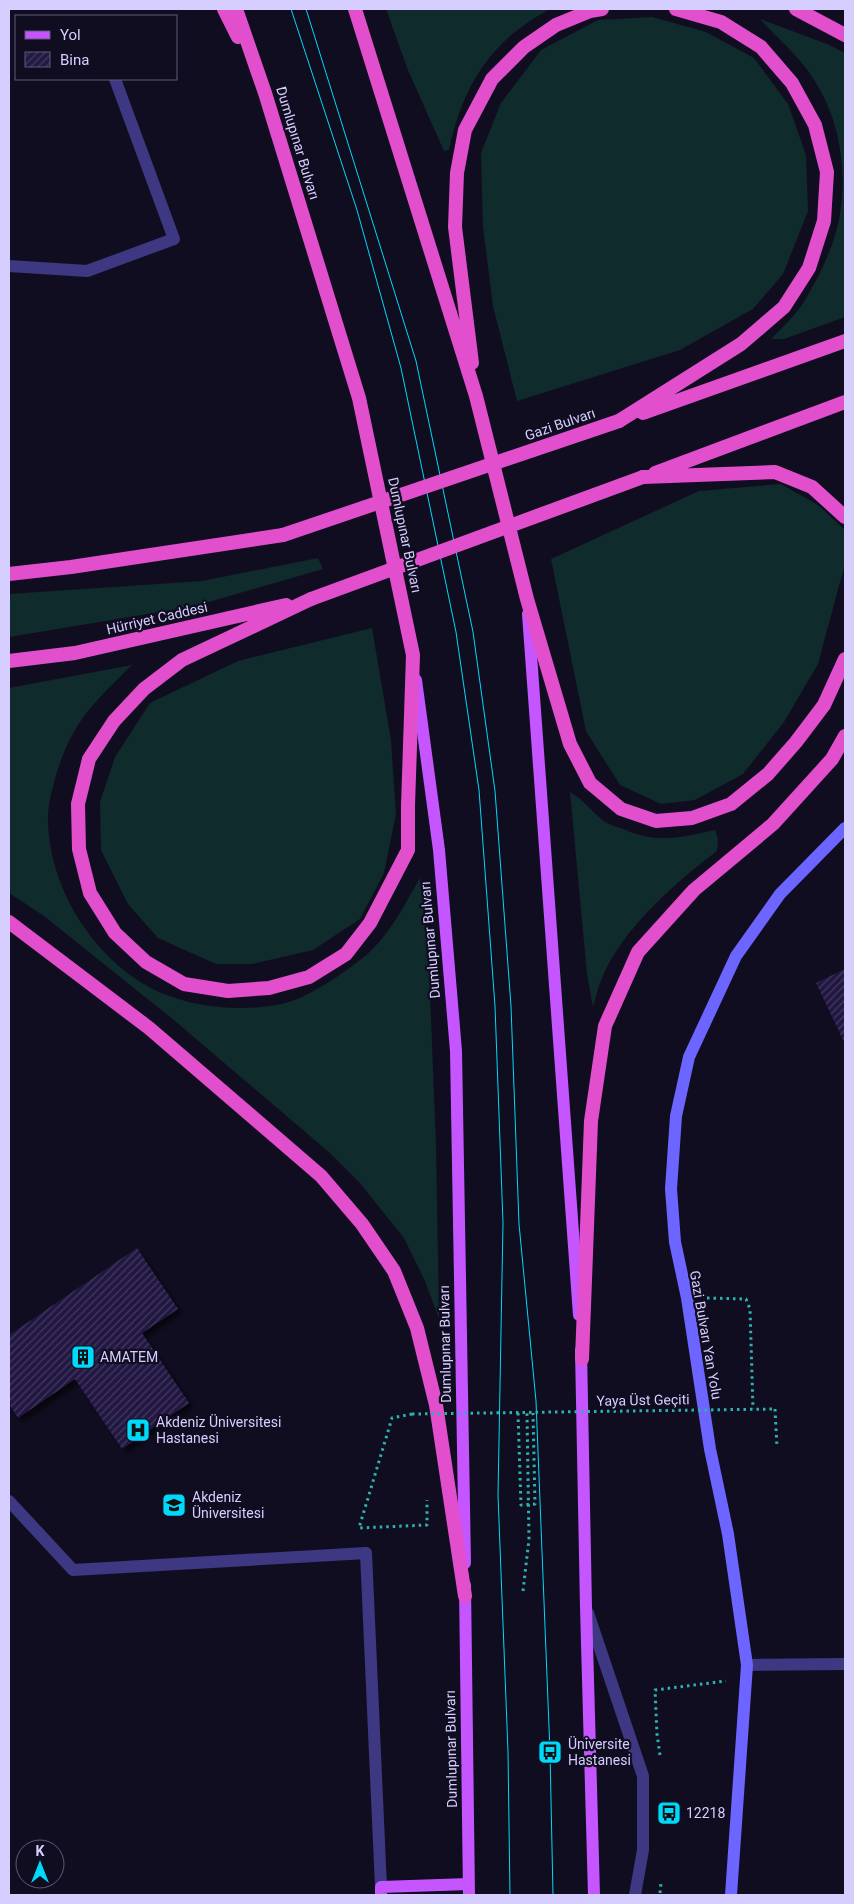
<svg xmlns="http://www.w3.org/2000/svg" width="854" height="1904" font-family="Roboto,sans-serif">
<defs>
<pattern id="building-hatch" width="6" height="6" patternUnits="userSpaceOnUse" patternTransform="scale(1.25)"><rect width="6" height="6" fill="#231942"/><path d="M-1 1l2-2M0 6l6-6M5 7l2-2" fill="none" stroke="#42395e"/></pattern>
<filter id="shadow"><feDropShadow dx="4.5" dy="4.5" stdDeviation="2.5" flood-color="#0009"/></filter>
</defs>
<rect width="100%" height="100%" fill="#110d21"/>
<!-- grass -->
<path fill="#102b2b" d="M386,9h164c-60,32 -87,76 -101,141l-5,1 -36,-81z
M652,17l54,15 48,26 34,46 18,51 2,56 -25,63 -30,35 -73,41 -163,51 -24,-95 -10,-79 -2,-74 20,-50 40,-53 57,-30z
M760,19l67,25 18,9v264l-61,22h-13c13,-13 28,-27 37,-44 14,-24 28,-54 32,-81 7,-42 0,-90 -21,-126 -14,-27 -39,-47 -59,-69z
M781,484l37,21 26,24v38l-26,97 -34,58 -41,52 -48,26 -34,4 -41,-19 -34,-54 -35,-172 148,-68z
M318,558l5,11 -128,37 -186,31v-43l193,-13z
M372,628l19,112 5,74 -12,59 -24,46 -47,31 -61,14h-36l-58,-26 -30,-34 -27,-54 -1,-48 15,-45 35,-54 88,-42z
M132,665c-22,22 -46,43 -61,72 -10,18 -24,62 -23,83 1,70 48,143 111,172 36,16 85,20 123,12 24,-5 59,-29 78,-44 28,-21 43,-53 60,-82l8,65 8,202 3,174 -14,-38 -21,-43 -45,-56 -29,-29 -155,-132 -131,-105 -35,-23v-205z
M570,792c14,8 23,21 35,30 5,3 13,5 18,7 35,15 56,9 92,1l3,9 -1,12c-41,31 -95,78 -115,127 -4,9 -6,19 -9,29l-6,-33z"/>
<!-- building -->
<path fill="url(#building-hatch)" filter="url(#shadow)" d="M845,969v75l-29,-61z
M137,1248l41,61 -36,24 47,70 -67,46 -47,-70 -57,39 -9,-14v-69z"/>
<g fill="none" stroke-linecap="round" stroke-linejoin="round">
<!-- path -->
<path stroke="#2db3af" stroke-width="3" stroke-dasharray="2.5 4" stroke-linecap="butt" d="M707,1298l39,1 4,10 3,100
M775,1409l2,38
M518,1413l3,92 14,-1 -2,-91
M412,1414l-20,4 -33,110 68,-3v-25
M523,1591l6,-52 -2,-126
M660,1755l-3,-21 -2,-44 71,-9
M660,1893l1,-10"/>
<!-- service -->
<path stroke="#3d3881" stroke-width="12" d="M9,266l78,5 87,-32 -59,-160
M9,1501l64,69 293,-17
M588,1613l55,163v74l-8,45
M747,1665l98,-1"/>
<!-- minor -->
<path stroke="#3d3881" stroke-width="12" d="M366,1553l15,334"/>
<!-- secondary -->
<path stroke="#6d65ff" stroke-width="12" d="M731,1895l16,-230 -19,-131 -18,-85 -23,-151 -12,-56 -4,-53 5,-73 13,-59 47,-101 44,-62 65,-66"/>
<!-- primary -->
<path stroke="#c455ff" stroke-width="12" d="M528,614l51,701
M416,680l23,170 17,201 9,512
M581,1350l5,257 8,288
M465,1585l4,310
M381,1895v-8l88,-3"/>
<!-- trunk -->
<path stroke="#e24fcd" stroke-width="14" d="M224,9l14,28
M236,9l29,84 94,305 54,257 -5,151v44l-38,73 -24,31 -37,23 -40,11 -41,3 -44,-7 -38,-22 -31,-29 -25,-40 -11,-44 -1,-45 11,-45 25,-38 30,-32 38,-29 129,-61
M355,9l121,387 51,203 43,145 20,39 31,26 35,12 36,-3 39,-14 37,-30 28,-32 28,-37 21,-46
M796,9l49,26
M472,363l-17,-136 2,-54 8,-43 27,-51 32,-32 32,-22 34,-14 12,-2
M643,413l202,-72
M619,421l122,-77 43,-37 25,-39 15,-47 3,-49 -12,-47 -23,-42 -31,-36 -40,-25 -45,-13
M655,473l190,-71
M643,477l132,-5 37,15 33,30
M9,574l62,-7 212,-32
M9,661l66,-8 211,-48
M9,922l140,106 172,148 41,48 32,47 23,57 19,77 29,191
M582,1359l9,-238 14,-95 33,-74 56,-62 79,-66 59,-65 13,-23"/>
<!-- tram -->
<path stroke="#00d9f9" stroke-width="1" d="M291,9l66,201 44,158 55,264 23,158 16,216 8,217 -5,272 10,257 2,143
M306,9l110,352 57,271 22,159 16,215 8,218 17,177 14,351 3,143"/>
<!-- path-bridge -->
<path stroke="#2db3af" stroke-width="3" stroke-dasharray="2.5 4" stroke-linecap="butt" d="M412,1414l363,-5"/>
<!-- trunk-bridge -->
<path stroke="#e24fcd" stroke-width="14" d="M283,535l336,-114
M311,599l332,-122"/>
</g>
<!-- icons -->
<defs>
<g id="building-square" transform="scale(1.25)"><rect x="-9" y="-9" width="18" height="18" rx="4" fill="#00d9f9" stroke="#110d21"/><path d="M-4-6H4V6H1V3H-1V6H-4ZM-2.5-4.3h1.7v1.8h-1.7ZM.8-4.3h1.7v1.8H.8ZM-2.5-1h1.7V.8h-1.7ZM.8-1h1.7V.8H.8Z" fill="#111"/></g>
<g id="hospital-square" transform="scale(1.25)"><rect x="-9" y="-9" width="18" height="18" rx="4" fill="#00d9f9" stroke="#110d21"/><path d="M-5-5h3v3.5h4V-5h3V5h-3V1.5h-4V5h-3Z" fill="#111"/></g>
<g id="university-square" transform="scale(1.25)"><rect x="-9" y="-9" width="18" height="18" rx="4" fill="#00d9f9" stroke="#110d21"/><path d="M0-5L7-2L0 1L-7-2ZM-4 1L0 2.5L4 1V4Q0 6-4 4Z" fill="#111"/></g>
<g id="bus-square" transform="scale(1.25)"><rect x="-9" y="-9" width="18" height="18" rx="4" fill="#00d9f9" stroke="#110d21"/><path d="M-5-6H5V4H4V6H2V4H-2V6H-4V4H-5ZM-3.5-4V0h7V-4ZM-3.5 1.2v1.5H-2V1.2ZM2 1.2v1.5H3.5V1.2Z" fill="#111"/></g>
</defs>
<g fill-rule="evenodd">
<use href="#building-square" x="83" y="1357"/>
<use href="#hospital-square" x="138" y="1430"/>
<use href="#university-square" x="174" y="1505"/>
<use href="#bus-square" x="550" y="1752"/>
<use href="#bus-square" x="669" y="1813"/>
</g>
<g text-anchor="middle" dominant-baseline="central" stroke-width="4.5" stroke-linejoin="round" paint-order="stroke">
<!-- street labels -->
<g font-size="14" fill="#d5ceff" stroke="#110d21">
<text transform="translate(298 143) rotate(73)">Dumlupınar Bulvarı</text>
<text transform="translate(560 424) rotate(-19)">Gazi Bulvarı</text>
<text transform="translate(405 535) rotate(78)">Dumlupınar Bulvarı</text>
<text transform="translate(157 618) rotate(-13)">Hürriyet Caddesi</text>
<text transform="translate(430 940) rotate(-95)">Dumlupınar Bulvarı</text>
<text transform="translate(706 1335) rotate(80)">Gazi Bulvarı Yan Yolu</text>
<text transform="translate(445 1344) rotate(-91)">Dumlupınar Bulvarı</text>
<text transform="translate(643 1400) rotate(-1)">Yaya Üst Geçiti</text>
<text transform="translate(451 1749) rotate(-91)">Dumlupınar Bulvarı</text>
</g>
<!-- poi labels -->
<g font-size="14" fill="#d5ceff" stroke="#110d21" text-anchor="start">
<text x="100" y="1357">AMATEM</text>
<text x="156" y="1422">Akdeniz Üniversitesi<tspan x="156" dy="16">Hastanesi</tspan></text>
<text x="192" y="1497">Akdeniz<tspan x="192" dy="16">Üniversitesi</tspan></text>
<text x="568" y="1744">Üniversite<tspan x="568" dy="16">Hastanesi</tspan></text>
<text x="686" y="1813">12218</text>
</g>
</g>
<!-- border -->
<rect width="854" height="1904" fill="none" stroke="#d5ceff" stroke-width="20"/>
<!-- legend -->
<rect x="15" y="15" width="162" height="65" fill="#110d21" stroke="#5f5a7a"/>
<rect x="25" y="31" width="25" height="8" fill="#c455ff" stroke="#5f5a7a"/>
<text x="60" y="40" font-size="15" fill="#d5ceff">Yol</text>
<rect x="25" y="52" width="25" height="15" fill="url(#building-hatch)" stroke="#5f5a7a"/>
<text x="60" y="65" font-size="15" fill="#d5ceff">Bina</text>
<!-- north arrow -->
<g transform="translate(40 1864)"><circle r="24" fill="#110d21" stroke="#5f5a7a"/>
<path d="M0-4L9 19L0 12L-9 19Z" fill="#00d9f9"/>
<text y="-8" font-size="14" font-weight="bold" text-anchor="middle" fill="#d5ceff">K</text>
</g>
</svg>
